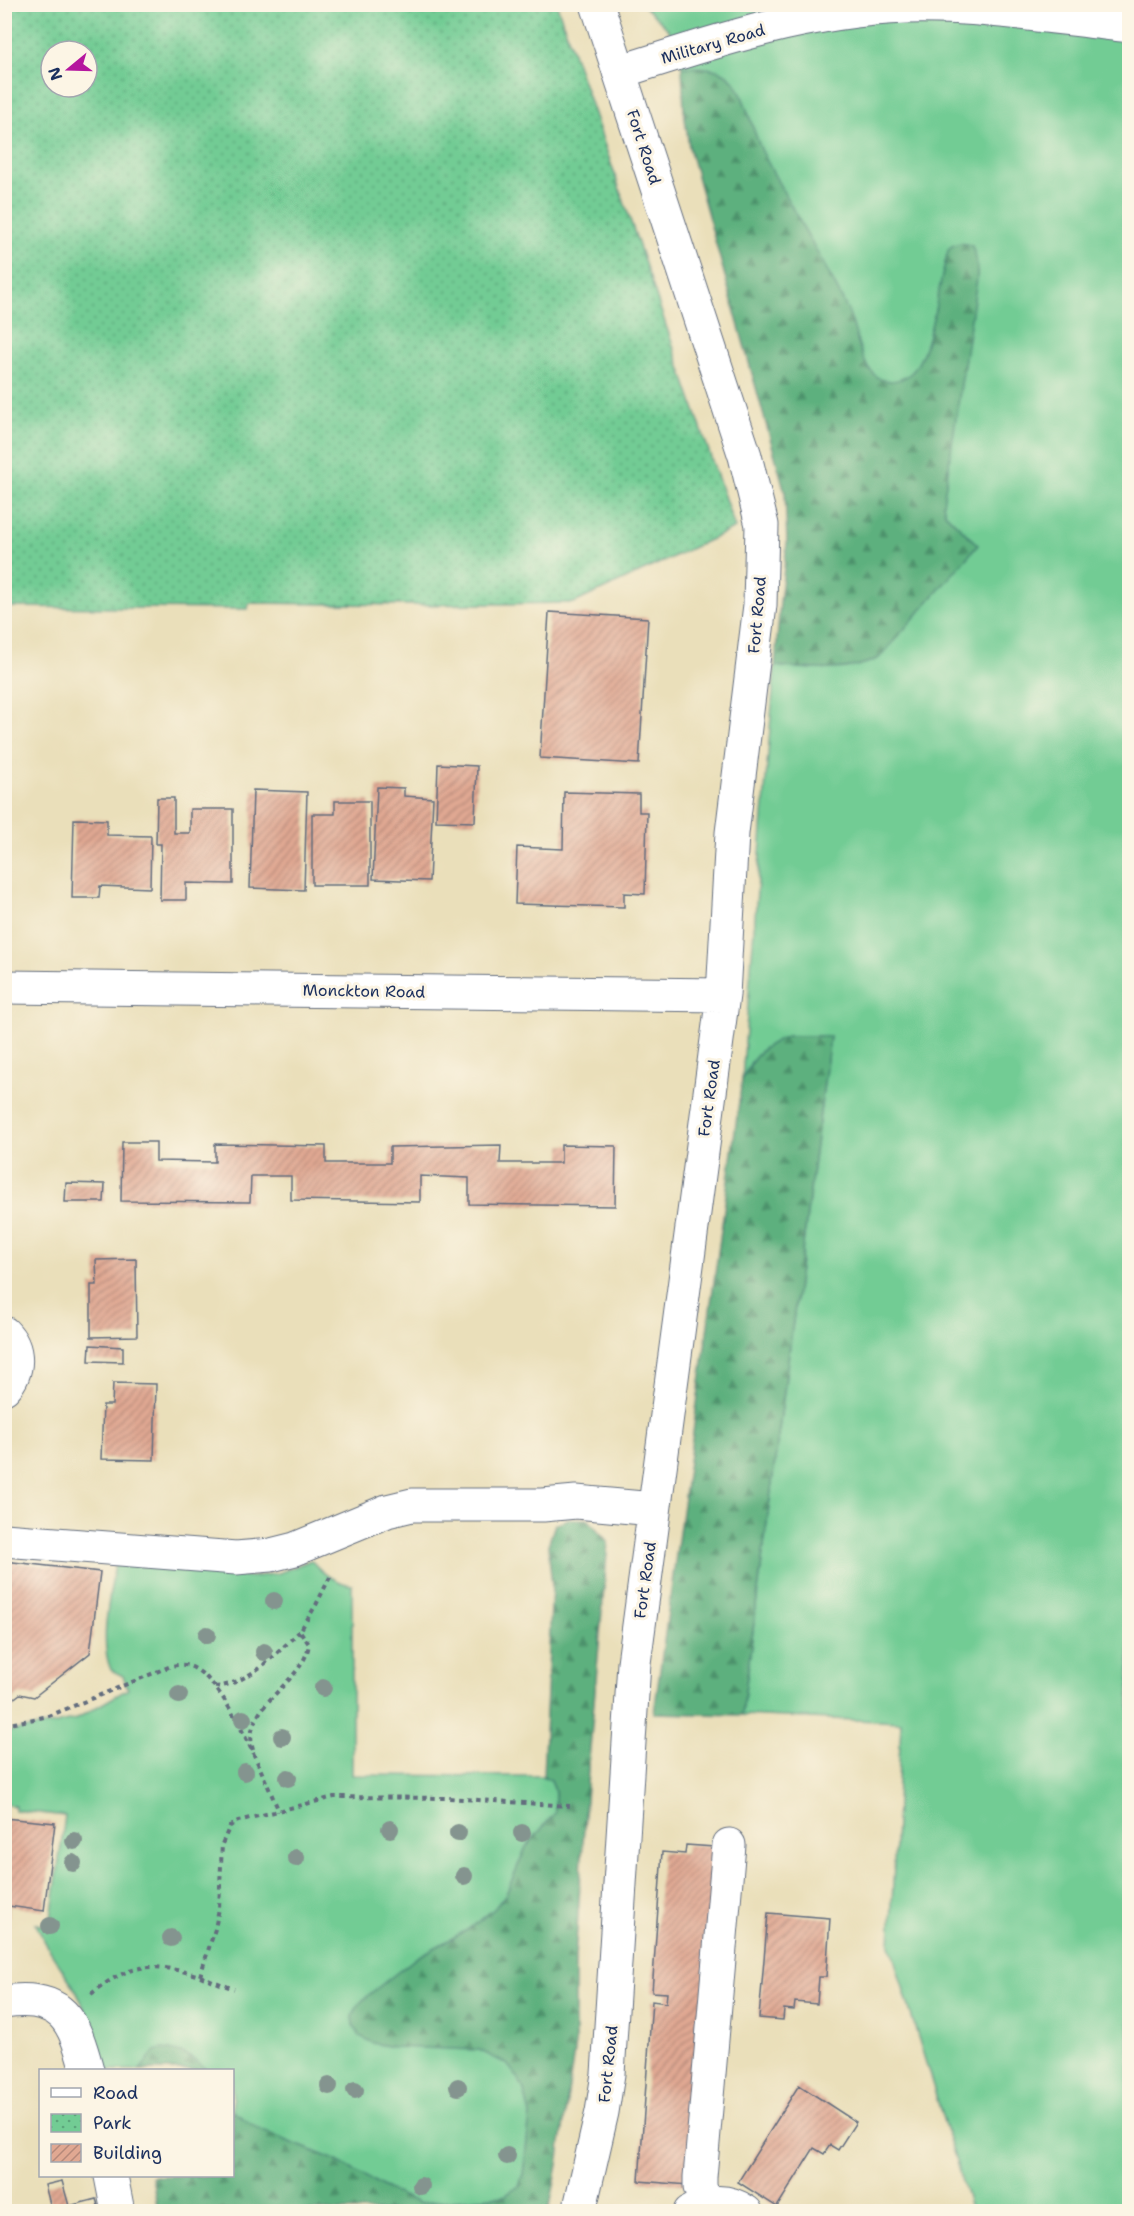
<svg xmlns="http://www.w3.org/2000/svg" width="1134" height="2216" font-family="'Shantell Sans',sans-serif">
<defs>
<pattern id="forest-firs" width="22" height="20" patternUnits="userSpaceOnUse" patternTransform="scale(1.5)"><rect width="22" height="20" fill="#5db07e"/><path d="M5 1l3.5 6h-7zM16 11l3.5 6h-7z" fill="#4c906a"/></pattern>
<pattern id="park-dots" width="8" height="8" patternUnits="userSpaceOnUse" patternTransform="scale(1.5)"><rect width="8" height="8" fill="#72cc94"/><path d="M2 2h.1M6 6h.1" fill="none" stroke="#5da67c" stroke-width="1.8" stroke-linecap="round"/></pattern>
<pattern id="building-hatch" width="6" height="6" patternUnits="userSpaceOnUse" patternTransform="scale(1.5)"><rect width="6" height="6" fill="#e0a892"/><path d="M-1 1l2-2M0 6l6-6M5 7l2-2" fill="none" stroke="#b5897a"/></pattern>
</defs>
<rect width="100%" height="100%" fill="#fcf5e5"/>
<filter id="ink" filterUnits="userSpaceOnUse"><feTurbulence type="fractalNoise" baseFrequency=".0167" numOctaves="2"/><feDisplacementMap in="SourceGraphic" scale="12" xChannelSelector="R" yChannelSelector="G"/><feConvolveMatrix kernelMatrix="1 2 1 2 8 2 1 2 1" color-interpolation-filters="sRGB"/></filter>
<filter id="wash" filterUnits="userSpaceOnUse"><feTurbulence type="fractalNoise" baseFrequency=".008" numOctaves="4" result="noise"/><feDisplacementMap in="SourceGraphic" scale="24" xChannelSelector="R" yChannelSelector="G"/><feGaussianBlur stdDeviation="1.35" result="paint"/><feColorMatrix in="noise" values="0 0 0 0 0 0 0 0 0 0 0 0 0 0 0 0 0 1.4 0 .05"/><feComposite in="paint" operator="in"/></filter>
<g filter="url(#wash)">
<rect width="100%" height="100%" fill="#eadfba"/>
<!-- grass -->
<path fill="#72cc94" stroke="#467e79" stroke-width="1.5" d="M643,5h486v2206h-158l-81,-266 11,-223 -159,-7 88,-679h-43l-36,26 -9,18 33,-414 39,3 140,-146 -9,-10 -263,-446 -13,-37z
M311,1560c12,14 23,22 41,25v190l191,1 8,4 4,10 -2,233 -20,182 -96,6 -204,-72 -1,-69h-126c-9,-29 -18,-59 -34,-86 -13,-20 -27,-38 -36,-60l14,2 15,-110 -50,-6v-4l-10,-2 -1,-72 52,-8 20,-5 52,-30 -5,-13 -12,-6c-13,-29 0,-77 4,-107l137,14 27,-4z"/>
<!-- forest -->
<path fill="url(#forest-firs)" stroke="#3c706e" stroke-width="1.5" d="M682,67c19,0 42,-1 54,17 10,16 17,48 26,67 27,55 60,105 86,160 9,20 11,52 29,66 10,7 25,4 34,-4 21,-20 28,-96 38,-125 8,-6 14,-6 23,-2 5,11 6,21 5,33l-34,225 2,9 33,32 -99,113c-31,16 -69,11 -104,8l5,-64 7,-59 -2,-51 -96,-345 -5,-36z
M787,1036h43l-88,679 -88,-2 88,-633c13,-26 18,-33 45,-44z
M568,1519h20l20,23 -20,229 -13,186v87l-17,121 -9,46h-391l-6,-35h80l1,-65 25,18 77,31 60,33 24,10 85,-7 15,-10 4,-12 7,-59 -6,-25 -6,-12 -11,-14 -28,-14 -86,-3 -20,-4 -13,-7 -7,-11 -1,-9 8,-13 11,-10 45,-35 51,-28 27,-21 12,-15 20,-47 29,-34v-23l-4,-10 -8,-4 9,-190 -4,-41 7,-21z
M163,2049c19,2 30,9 44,21h-67l15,-19z"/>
<!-- park -->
<path fill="url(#park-dots)" stroke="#467e79" stroke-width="1.5" fill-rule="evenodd" d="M5,4l552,1 178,523 -161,75 -161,2 -164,-2 -1,6 -243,-2zM51,51h36v36h-36z"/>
<g id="blocks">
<!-- building -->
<path fill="url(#building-hatch)" d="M549,612l99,6 -9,146 -99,-6z
M438,764l39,2 -2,56 -39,-1z
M377,787l27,1v8l29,2 -4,83 -56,-2z
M253,790l54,2 -3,98 -54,-2z
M564,792l75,2v18h8l-2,82 -21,-1v14l-109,-3 2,-57 46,2z
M157,798h17v35h16v-24h43v75l-47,-1v17h-26l1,-56h-5z
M335,801h35v84h-58v-71h23z
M74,819l33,1v15l44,1 -1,52 -50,-2 -1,12h-27z
M122,1142h34v19l59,1v-18l111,2v17h64v-16l111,-2 -1,18h61v-18l55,1 -1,60 -146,-2v-26l-49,-2v26l-129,-2v-24h-40l-1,26 -129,-1z
M66,1183l39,1 -1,18h-39z
M136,1259l1,77 -46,1v-52h6l-1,-25z
M90,1345l33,2v15l-34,-1z
M113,1383l43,1 -2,76 -53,-1 2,-54h9z
M4,1561l96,11 -10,81 -56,44 -14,-3 -16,12z
M4,1818l51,5 -11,88 -35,-5v11h-5z
M686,1845l28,2 -25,338 -50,-4 13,-180 14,2 1,-10 -15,-1 10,-140 23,2z
M768,1913l62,5 -4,59h-7l-2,27 -22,-2 -1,8 -10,-1 -1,11 -24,-2z
M799,2085l57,37 -18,28 -8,-5 -6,9 -10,-6 -37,59 -39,-25z
M62,2181l7,25 27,-7 4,13h-48l-7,-27z"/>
</g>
</g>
<g filter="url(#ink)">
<use href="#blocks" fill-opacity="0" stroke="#636d7e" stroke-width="1.5"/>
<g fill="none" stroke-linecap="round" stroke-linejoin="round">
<!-- minor casing -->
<g stroke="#636d7e" stroke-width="35">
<path id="minor" d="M619,72c93,-30 189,-62 288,-65 74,-2 149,11 223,19
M4,987l719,8
M4,1333c16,16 15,39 0,55
M4,1540l232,18 35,-3 24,-6 92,-38 25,-6h131l33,-3 78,7
M4,2002c59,-9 70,19 83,68
M111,2176l7,36
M706,2204l-6,-17v-10l29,-332
M579,2212l23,-100 6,-38 26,-411 89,-668 9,-162 28,-228 2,-80 -17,-69 -148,-452
M690,2212c18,-12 38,-13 56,0"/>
</g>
<!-- path -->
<path stroke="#636d7e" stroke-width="4" stroke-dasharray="4.5 4.5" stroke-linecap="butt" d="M215,1687c34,-3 62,-34 85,-56
M4,1725l45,-9 122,-50c6,-1 12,-2 18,0 37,12 74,111 90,145
M253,1750c-13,-45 51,-66 56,-106l-9,-13 16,-26 16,-32
M200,1976l34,13
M91,1994c41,-32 60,-32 109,-18l15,-47 4,-21 3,-64 8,-18 8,-5 96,-24 114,1 122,8"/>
<!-- minor -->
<use href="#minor" stroke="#fff" stroke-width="33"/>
</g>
<!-- trees -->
<g fill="#84948f">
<circle cx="274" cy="1601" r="9"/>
<circle cx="207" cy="1635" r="9"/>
<circle cx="264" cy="1652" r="9"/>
<circle cx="323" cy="1688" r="9"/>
<circle cx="179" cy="1695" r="9"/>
<circle cx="243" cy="1719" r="9"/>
<circle cx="282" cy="1737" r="9"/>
<circle cx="245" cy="1772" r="9"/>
<circle cx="288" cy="1778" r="9"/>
<circle cx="390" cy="1829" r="9"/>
<circle cx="458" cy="1833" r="9"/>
<circle cx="522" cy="1833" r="9"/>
<circle cx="74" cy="1841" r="9"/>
<circle cx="296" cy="1858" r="9"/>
<circle cx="73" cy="1863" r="9"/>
<circle cx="464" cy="1876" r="9"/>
<circle cx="50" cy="1926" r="9"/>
<circle cx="171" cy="1938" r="9"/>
<circle cx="329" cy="2086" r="9"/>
<circle cx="458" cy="2087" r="9"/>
<circle cx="355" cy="2090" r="9"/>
<circle cx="507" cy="2156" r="9"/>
<circle cx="421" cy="2186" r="9"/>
</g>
</g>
<g text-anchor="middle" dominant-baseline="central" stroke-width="6" stroke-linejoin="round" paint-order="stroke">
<!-- street labels -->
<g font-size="16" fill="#1b2f5e" stroke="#fcf5e5">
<text transform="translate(713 44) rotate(-16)">Military Road</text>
<text transform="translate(644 147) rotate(72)">Fort Road</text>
<text transform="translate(757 615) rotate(-85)">Fort Road</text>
<text transform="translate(364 991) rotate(1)">Monckton Road</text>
<text transform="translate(709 1098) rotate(-82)">Fort Road</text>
<text transform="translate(645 1580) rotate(-82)">Fort Road</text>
<text transform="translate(608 2064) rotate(-84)">Fort Road</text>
</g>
</g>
<!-- margin -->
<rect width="1134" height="2216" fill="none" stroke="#fcf5e5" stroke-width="24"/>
<!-- legend -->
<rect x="39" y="2069" width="195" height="108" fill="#fcf5e5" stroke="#a2a6af" stroke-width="1.5"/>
<rect x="51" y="2088" width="30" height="9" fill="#ffffff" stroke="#a2a6af" stroke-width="1.5"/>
<text x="93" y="2099" font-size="18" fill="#1b2f5e">Road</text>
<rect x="51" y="2114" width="30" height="18" fill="url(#park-dots)" stroke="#a2a6af" stroke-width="1.5"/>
<text x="93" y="2129" font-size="18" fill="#1b2f5e">Park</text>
<rect x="51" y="2144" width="30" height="18" fill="url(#building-hatch)" stroke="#a2a6af" stroke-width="1.5"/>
<text x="93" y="2159" font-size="18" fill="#1b2f5e">Building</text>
<!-- north arrow -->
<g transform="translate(69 69) rotate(251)"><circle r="28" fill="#fcf5e5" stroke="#a2a6af" stroke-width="1.5"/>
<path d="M0-4.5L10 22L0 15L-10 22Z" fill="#b5179e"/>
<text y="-9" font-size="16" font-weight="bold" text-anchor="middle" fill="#1b2f5e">N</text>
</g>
</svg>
